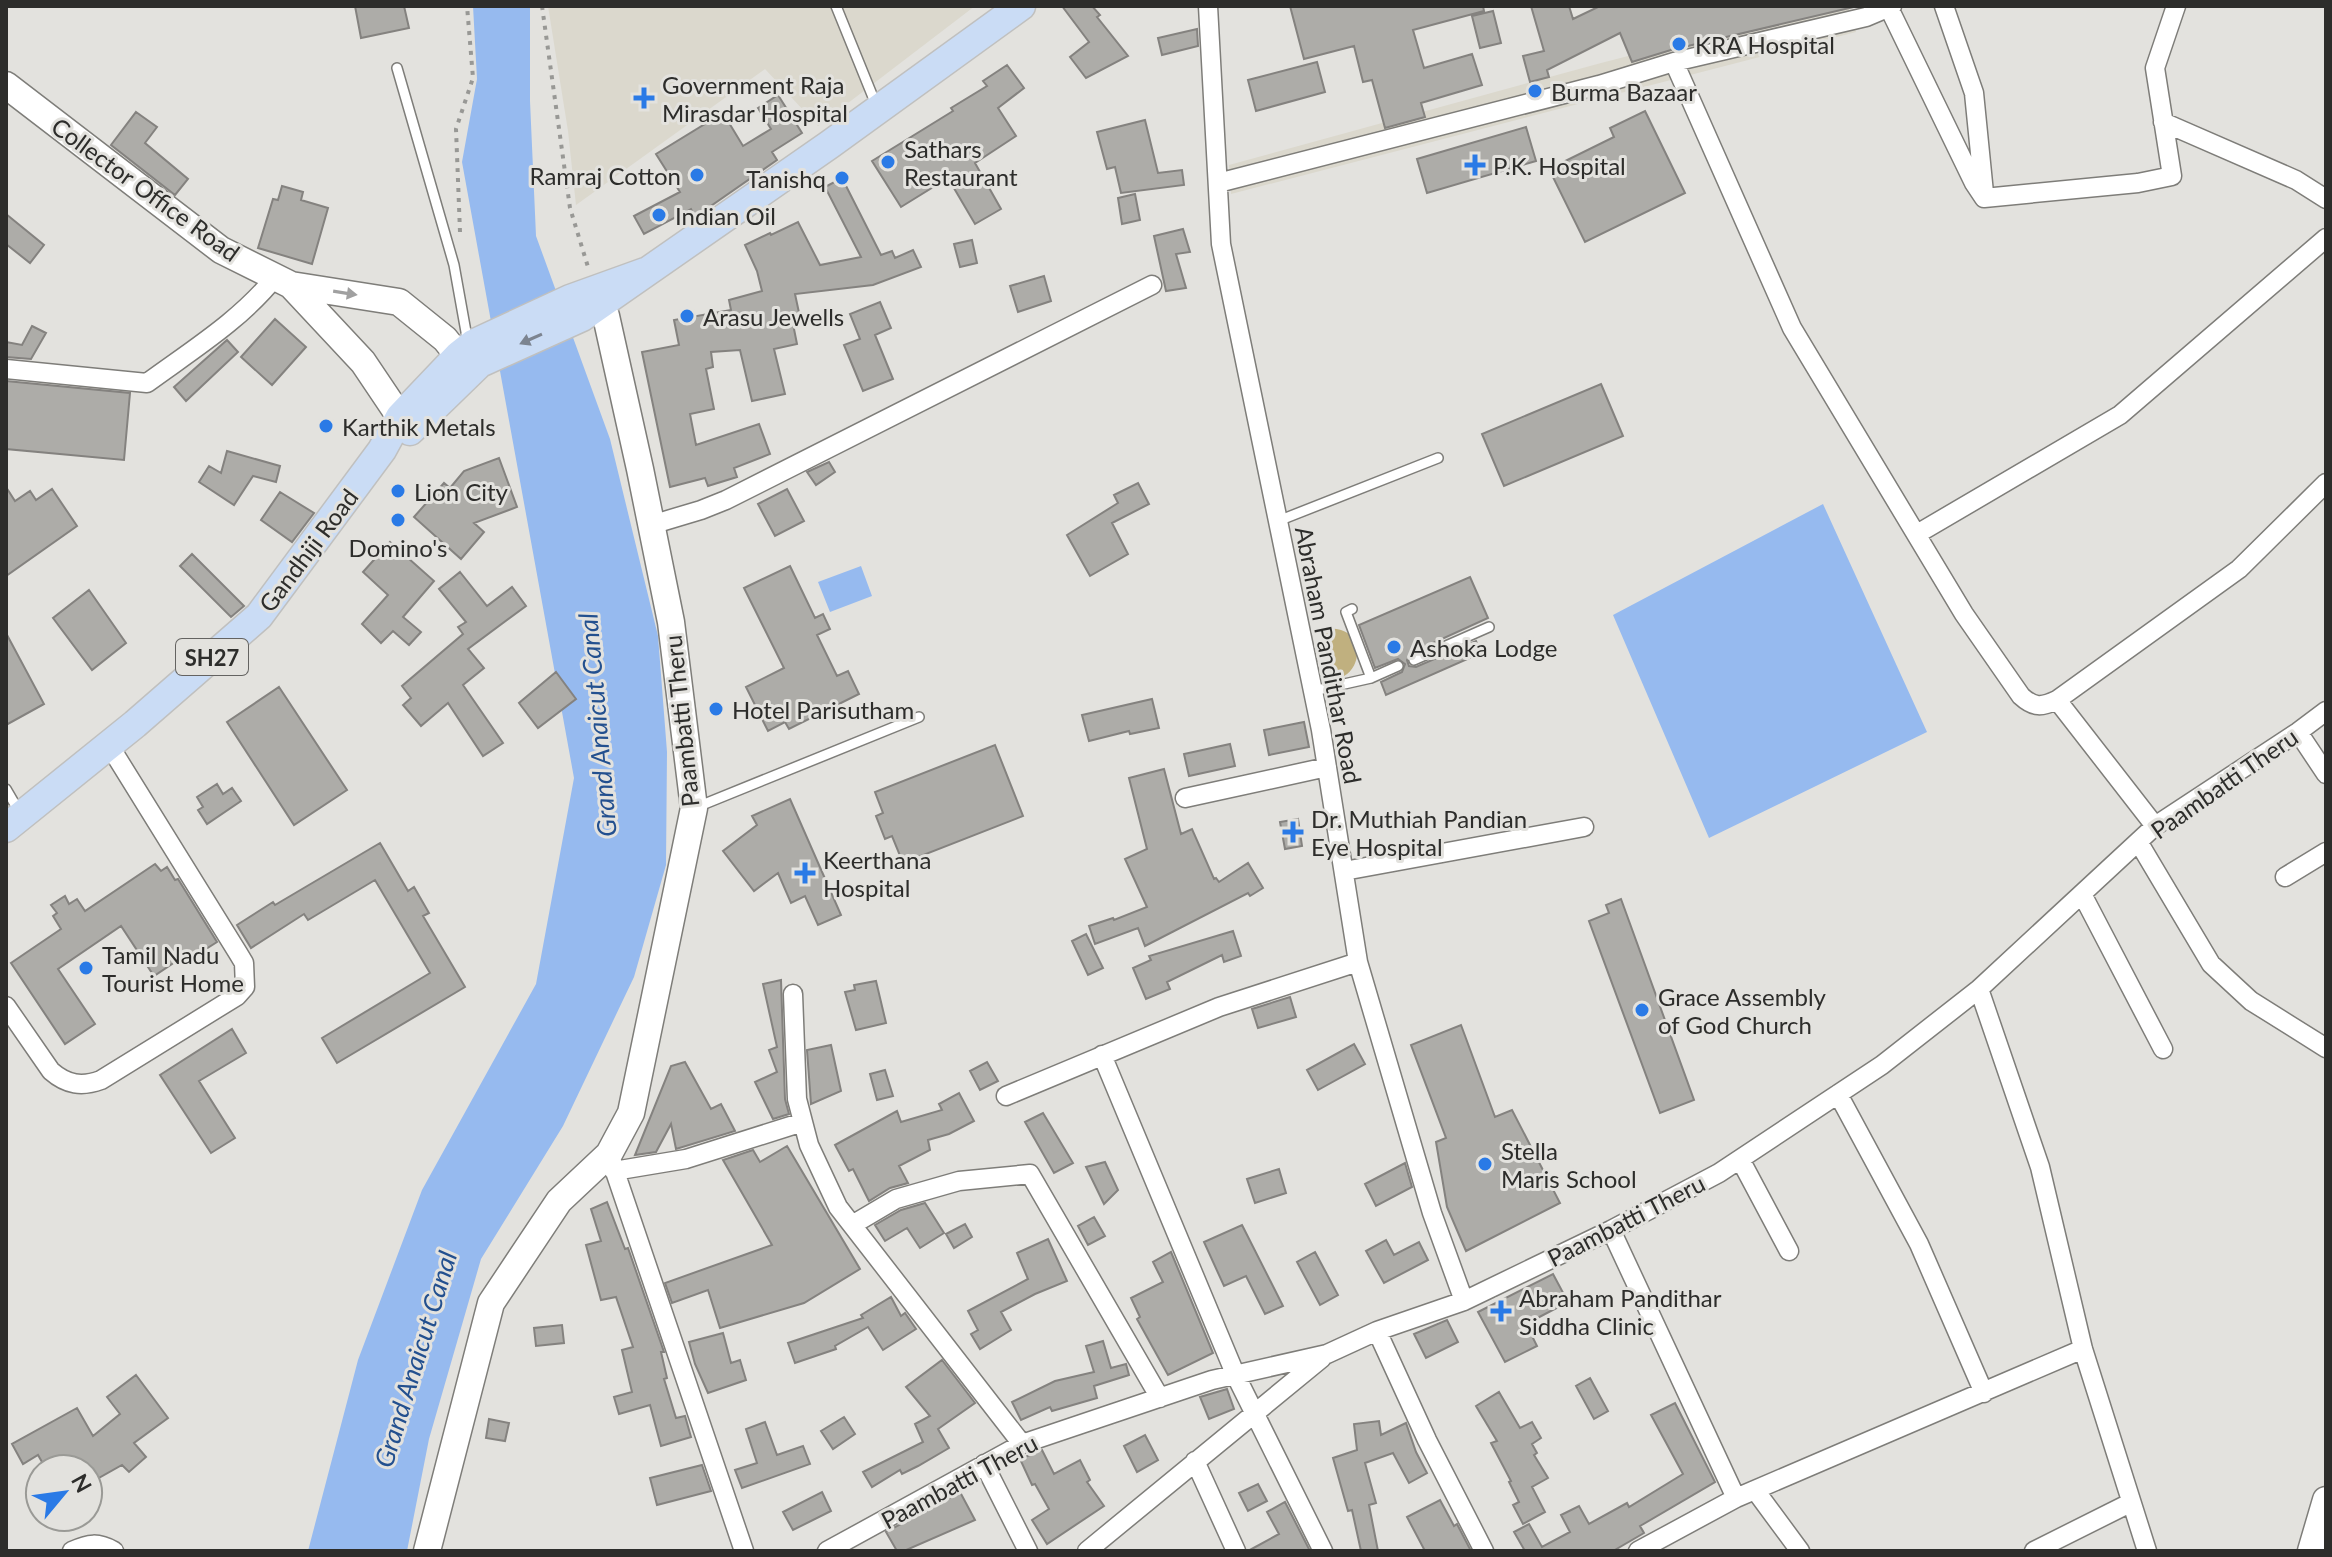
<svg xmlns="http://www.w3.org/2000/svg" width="2332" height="1557" font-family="Lato,sans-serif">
<rect width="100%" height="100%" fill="#e3e2de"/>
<!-- built -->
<path fill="#dbd8cd" d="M548,6h427l-157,120 -53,-57 -189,136 -8,-74z
M1823,6h25l8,26 -625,162 -2,-29 372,-102z"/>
<!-- green -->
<path fill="#c0b07f" d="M1322,629c5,0 14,-1 19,1 21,6 21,36 3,46 -3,2 -8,1 -12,2z"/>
<!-- water -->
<path fill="#96baef" d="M473,6h57v95l6,135 74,203 48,197 9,116 -1,113 -32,112 -71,149 -82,133 -52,180 -22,112h-99l50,-191 64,-170 114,-206 38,-206 -112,-616 15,-83z
M1823,504l104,228 -218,106 -96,-223z
M861,566l11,30 -42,16 -12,-30z"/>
<!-- building -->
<path fill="#adaca8" stroke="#84827f" stroke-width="2" d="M355,6h49l5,22 -48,10z
M1062,6h30l8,9 -3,2 31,39 -42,22 -16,-21 19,-15z
M1290,6h193l1,5 -71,19 11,38 48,-14 10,31 -61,18 4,14 -40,11 -13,-48 -9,2 -9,-36 -50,13z
M1531,6h38l4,13 27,-13h258l-187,44 -39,12 -12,-29 -73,37 2,7 -19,5 -7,-26 21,-5z
M1493,11l8,32 -21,5 -8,-32z
M1197,29l1,17 -36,9 -4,-17z
M1317,62l8,30 -69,19 -8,-31z
M1007,65l17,23 -26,20 18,28 -41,27 26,46 -26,15 -27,-46 -47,29 -29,-46 81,-50 -2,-3 36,-22 -4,-5z
M778,95l24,38 -30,19 5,8 -82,57 -4,-8 -47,25 -10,-18 46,-24 -24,-38 67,-41 20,33 28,-17 -13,-21z
M1645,111l40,82 -100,49 -36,-73 65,-32 -4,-9z
M136,112l21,15 -12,16 43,36 -13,16 -64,-50z
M1145,120l13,53 24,-3 2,15 -63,8 -6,-26 -8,2 -10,-37z
M1526,127l10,34 -109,32 -10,-34z
M842,178l39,77 11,-4 3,7 18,-8 8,17 -48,18 -78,9 6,28 -8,2 4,20 -23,5 11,45 -33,7 -12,-51 -29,2 2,15 -7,2 8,40 -24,5 6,31 63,-21 11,30 -36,14 3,9 -29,9 -3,-8 -35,9 -28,-135 37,-7 -5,-25 57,-10 -2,-10 33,-9 -5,-20 -12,-26 25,-12 1,2 27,-13 22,43 41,-8 -36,-70z
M282,186l21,6 -2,8 27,8 -16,56 -54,-16 15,-49 5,1z
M1135,194l5,26 -18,4 -4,-26z
M6,214l38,31 -14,18 -24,-19z
M1183,229l7,23 -14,2 10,34 -20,3 -12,-55z
M972,240l5,23 -17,4 -6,-23z
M1044,276l7,25 -33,11 -8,-26z
M880,302l11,26 -16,7 18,44 -30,12 -19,-46 16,-6 -10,-25z
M275,319l31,28 -34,38 -31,-28z
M32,326l14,7 -15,26 -25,-2v-15l16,3z
M227,340l11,12 -52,49 -12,-14z
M6,381l124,12 -6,67 -118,-11z
M1601,384l22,52 -119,50 -22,-52z
M227,451l53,15 -4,16 -23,-6 -19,29 -35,-23 10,-16 12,7z
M499,458l18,49 -43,16 10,9 -23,27 -47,-42 30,-34 6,5 14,-17z
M829,462l6,10 -19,13 -9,-13z
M1138,483l11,21 -37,19 16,31 -38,22 -23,-41 51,-32 -4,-8z
M6,487l9,14 15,-10 6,9 16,-11 25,37 -71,50z
M787,489l17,32 -29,15 -17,-32z
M280,492l34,21 -22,29 -31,-22z
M390,542l44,39 -31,36 18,15 -12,13 -16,-14 -12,12 -19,-19 26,-29 -25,-23z
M192,554l52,52 -13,11 -51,-51z
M790,566l25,52 8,-4 7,15 -13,6 20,41 11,-5 11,23 -70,35 -4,-7 -17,9 -22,-44 38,-19 -40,-80z
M460,572l27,34 25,-19 14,19 -58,43 16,19 -21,17 40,58 -20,13 -35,-53 -27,23 -18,-21 8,-7 -9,-12 61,-52 -5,-7 8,-5 -27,-33z
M1470,577l18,41 -77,35 -4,7 2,6 7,1 60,-26 5,12 -95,42 -5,-13 21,-10 3,-8 -7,-5 -23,9 -16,-43z
M89,590l37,53 -34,27 -39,-52z
M6,633l38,71 -38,21z
M556,672l20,27 -38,29 -19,-25z
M279,687l68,103 -53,35 -67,-103z
M1152,699l7,29 -29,6 -1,-3 -40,10 -7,-26z
M1304,722l5,25 -40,8 -5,-25z
M1230,744l5,22 -46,10 -5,-22z
M995,745l28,71 -120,47 -11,-27 -7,3 -9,-23 7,-3 -8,-21z
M1164,769l17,65 11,-5 22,50 2,-1 3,4 29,-19 15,25 -13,8 -2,-3 -103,53 -7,-18 -43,16 -6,-18 24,-8 1,2 33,-13 -22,-48 22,-10 -18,-71z
M217,784l6,10 9,-6 9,13 -34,23 -9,-14 5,-3 -6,-10z
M790,799l51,116 -23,10 -13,-29 -14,7 -13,-30 -24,18 -31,-40 34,-26 -5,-9z
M1298,819l4,27 -17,3 -5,-27z
M380,843l28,48 6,-4 15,26 -6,3 42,71 -128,76 -15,-25 108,-65 -55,-93 -67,40 -4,-6 -53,34 -14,-23 36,-23 2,3z
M155,864l6,7 6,-4 8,13 3,-1 39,63 -27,17 -3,-5 -33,22 -33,-50 -63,43 37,55 -30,20 -54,-81 50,-34 -8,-13 4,-3 -6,-8 14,-9 4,8 8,-5 8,12z
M1621,899l73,201 -34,13 -71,-192 20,-8 -3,-8z
M1233,931l8,25 -17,6 -2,-7 -55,27 3,7 -24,10 -13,-31 18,-8 -2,-4z
M1086,934l17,34 -15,7 -16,-34z
M781,980l4,119 4,15 -16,5 -18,-37 22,-10 -8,-22 8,-3 -14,-63z
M876,981l10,42 -30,7 -11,-38 10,-2 -1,-5z
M1290,997l6,20 -38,11 -6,-19z
M1461,1025l34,92 17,-7 48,93 -94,48 -19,-44 -11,-65 10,-4 -35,-93z
M232,1029l14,24 -47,28 36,57 -24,15 -51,-78z
M1354,1044l11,20 -47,26 -11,-20z
M831,1045l10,46 -30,13 -4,-54z
M685,1062l26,47 10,-5 14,27 -59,18 -5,-25 -15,28 -21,3 36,-89z
M987,1062l11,19 -18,9 -10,-19z
M885,1070l8,26 -16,4 -7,-26z
M959,1093l15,28 -25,13 -21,6 2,10 -31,16 9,17 -18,5 -21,13 -16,-32 -4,2 -14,-26 62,-34 4,11 41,-12 -3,-6z
M1043,1113l30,50 -19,10 -29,-51z
M787,1146l73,123 -56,34 -84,25 -12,-38 -36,13 -7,-20 107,-38 -49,-85 30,-10 7,12z
M1105,1162l13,28 -14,14 -18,-37z
M1405,1163l7,24 -36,19 -11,-22z
M1279,1169l7,24 -31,10 -8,-24z
M607,1202l18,47 3,-1 36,104h-3l6,26 -3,1 12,39 9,-2 6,21 -30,9 -11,-41 -31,9 -5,-17 18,-5 -10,-42 11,-3 -17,-50 -15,3 -15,-55 15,-4 -10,-32z
M925,1203l19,30 -24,15 -13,-20 -22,13 -10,-16 26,-15z
M1094,1217l11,19 -17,9 -10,-19z
M965,1224l7,13 -18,11 -8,-14z
M1242,1225l41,81 -18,8 -19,-38 -22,10 -20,-44z
M1048,1239l19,42 -32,13 -34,18 10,18 -31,19 -9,-15 7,-4 -10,-19 60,-32 -11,-26z
M1386,1240l8,15 25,-13 9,18 -44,23 -18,-32z
M1171,1252l42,101 -45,22 -31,-56 3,-2 -9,-19 32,-16 -10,-20z
M1315,1252l23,43 -18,10 -23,-43z
M1553,1274l15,28 -42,22 11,22 -32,16 -27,-50z
M891,1297l10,19 4,-3 11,16 -33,21 -15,-23 -33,19 1,3 -41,14 -7,-20 75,-25 -2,-3z
M1447,1320l11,22 -32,16 -12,-24z
M562,1325l2,18 -28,3 -2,-18z
M723,1333l8,30 9,-3 6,20 -38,13 -13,-29 -6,-22z
M1103,1341l8,27 15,-4 3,11 -35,11 3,12 -45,13 -2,-4 -29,13 -9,-18 43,-21 39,-9 -8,-26z
M942,1360l33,43 -37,26 11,19 -31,18 -16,8 -2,-4 -28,17 -9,-15 60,-30 -8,-18 15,-8 -24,-29z
M136,1375l32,43 -34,25 12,14 -17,15 -7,-7 -34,19v-15h-42l-8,-14 -15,9 -11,-20 65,-36 16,28 27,-22 -13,-17z
M1590,1378l18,33 -14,8 -18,-33z
M1227,1389l7,20 -25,10 -9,-22z
M1499,1392l21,36 12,-6 9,16 -9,6 5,9 -3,2 14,23 -16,9 13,25 -22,12 -10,-19 6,-3 -10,-20 2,-1 -20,-38 6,-2 -21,-35z
M1675,1403l40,79 -75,44 4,7 -31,18h-88l-11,-19 15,-8 13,23 28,-15 -9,-17 18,-9 10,18 38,-21 2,4 54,-33 -32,-59z
M844,1417l11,17 -22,15 -12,-18z
M489,1419l20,4 -4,18 -19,-3z
M1379,1421l2,14 25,-12 10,29 11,21 -18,10 -16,-30 -28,10 11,40 -7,2 9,46h-17l-9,-41 -4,1 -15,-53 24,-8 -3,-26z
M765,1422l12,33 26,-9 7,18 -68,24 -7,-18 22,-7 -11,-34z
M1145,1435l13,25 -21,12 -13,-26z
M1042,1450l12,24 26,-14 10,20 -3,2 17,24 -57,38 -15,-24 17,-11 -14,-25 -3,1 -12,-26z
M702,1465l9,26 -54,14 -7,-27z
M1258,1484l9,17 -19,10 -9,-18z
M822,1492l9,19 -38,19 -10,-18z
M960,1492l15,28 -71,31h-7l-11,-19z
M1440,1500l14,26 3,-2 14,27h-46l-18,-34z
M1285,1502l25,49h-62l31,-17 -12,-22z"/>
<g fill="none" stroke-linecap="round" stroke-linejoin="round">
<!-- lane casing -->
<g stroke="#7e7d79" stroke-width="12">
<path id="lane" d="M836,6l41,101
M397,68l57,197 14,78
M1278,521l160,-63
M1414,660l75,-33
M1371,678l27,-12
M1313,691l58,-13 -25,-66 6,-3
M6,789l14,24
M697,807l222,-90"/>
</g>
<!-- street casing -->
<g stroke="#7e7d79" stroke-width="21">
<path id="street" d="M1208,6l13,238 100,486 37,232 74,251 32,88
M1944,6l30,87 10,100
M1889,8l85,175 10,15 154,-15 34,-7 -17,-108 21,-62
M1674,62l118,266 172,286 57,82c13,12 21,11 36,4l98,126
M2163,122l133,58 30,19
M1218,183l381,-98 75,-23 192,-45 26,-11
M6,369l141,14c45,-33 94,-63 129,-107
M651,525l50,-15 25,-10 426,-215
M1917,534l203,-119 206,-177
M2057,700l182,-131 87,-86
M2298,732l28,42
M1185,798l142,-31
M2139,843l72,121 40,37 75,47
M1344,871l240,-44
M2285,877l41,-25
M2082,894l81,155
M1979,989l61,178 43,182 64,202
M793,994l4,105 12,46 29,62 184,237
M6,1006l45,65c16,14 31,16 50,9l136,-84 8,-9 -1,-24 -6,-10 -129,-208
M1102,1055l134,321 87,175
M1838,1094l81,150 65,149
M1006,1096l213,-89 139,-45
M609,1154l135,397
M1740,1159l49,92
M614,1171l72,-12 117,-37
M852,1225l44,-26 63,-18 71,-7 130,224
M1611,1230l125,268
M1377,1331l50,109 57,111
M1195,1461l41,90
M984,1464l44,87
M1755,1490l45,61
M72,1551c17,-8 26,-9 42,0
M827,1551l195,-107 190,-64 115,-26 50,-23 87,-30 147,-71 108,-57 163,-108 97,-76 176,-163 143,-94 28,-21
M1087,1551l235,-193
M1638,1551l98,-53 347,-149
M2034,1551l96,-48"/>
</g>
<!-- secondary casing -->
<g stroke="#7e7d79" stroke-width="29">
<path id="secondary" d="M6,85l215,165 70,35 72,77 37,55 13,12
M291,285l108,17 46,37 25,31
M427,1551l64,-248 68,-102 50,-47 22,-41 63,-305 -23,-186 -31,-153 -34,-153
M2311,1551l15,-51"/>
</g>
<!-- primary casing -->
<g stroke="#c0c0bf" stroke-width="31">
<path id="primary" d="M410,431l70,-68 102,-46 247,-172 192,-139
M6,828l129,-104 124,-108 123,-166 18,-33 59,-62 14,-11 97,-45 75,-27"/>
</g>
<!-- path -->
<path stroke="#989895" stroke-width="4" stroke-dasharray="4 6" stroke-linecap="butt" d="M542,6l28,202 18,59
M460,232l-4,-103 17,-51 -6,-72"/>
<!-- lane -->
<use href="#lane" stroke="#fff" stroke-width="9"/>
<!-- street -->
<use href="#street" stroke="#fff" stroke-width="18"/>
<!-- secondary -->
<use href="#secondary" stroke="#fff" stroke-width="26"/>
<!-- primary -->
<use href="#primary" stroke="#cadcf5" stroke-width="28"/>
</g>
<!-- one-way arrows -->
<defs><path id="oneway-solid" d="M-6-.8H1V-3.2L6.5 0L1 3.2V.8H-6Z" transform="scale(2)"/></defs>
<use fill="#a0a0a0" href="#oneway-solid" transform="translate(345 293) rotate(9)"/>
<use fill="#7c8490" href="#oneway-solid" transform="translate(531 339) rotate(156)"/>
<!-- markers -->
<g fill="#2a7ae6" stroke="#e3e2de" stroke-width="3">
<circle cx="1679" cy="44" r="8"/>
<circle cx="1535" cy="91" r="8"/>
<path d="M640 86h8v8h8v8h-8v8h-8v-8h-8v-8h8z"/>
<circle cx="888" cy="162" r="8"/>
<path d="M1471 153h8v8h8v8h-8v8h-8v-8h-8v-8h8z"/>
<circle cx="697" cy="175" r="8"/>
<circle cx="842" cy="178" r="8"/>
<circle cx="659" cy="215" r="8"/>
<circle cx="687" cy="316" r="8"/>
<circle cx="326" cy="426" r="8"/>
<circle cx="398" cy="491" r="8"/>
<circle cx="398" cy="520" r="8"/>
<circle cx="1394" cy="647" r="8"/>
<circle cx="716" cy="709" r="8"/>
<path d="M1289 820h8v8h8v8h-8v8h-8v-8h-8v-8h8z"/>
<path d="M801 861h8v8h8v8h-8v8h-8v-8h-8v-8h8z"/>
<circle cx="86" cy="968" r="8"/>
<circle cx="1642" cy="1010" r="8"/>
<circle cx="1485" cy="1164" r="8"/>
<path d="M1497 1299h8v8h8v8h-8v8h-8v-8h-8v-8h8z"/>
</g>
<g text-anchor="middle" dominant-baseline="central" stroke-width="6" stroke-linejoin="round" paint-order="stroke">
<!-- shield labels -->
<rect fill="#e3e2de" stroke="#646361" stroke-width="2" x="176" y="639" width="72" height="36" rx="6"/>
<g font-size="22" font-weight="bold" fill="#2d2d2b">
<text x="212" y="657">SH27</text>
</g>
<!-- poi labels -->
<g font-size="24" fill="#2d2d2b" stroke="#e3e2de" text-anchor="start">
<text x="1695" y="44">KRA Hospital</text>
<text x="662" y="84">Government Raja<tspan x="662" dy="28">Mirasdar Hospital</tspan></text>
<text x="1551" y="91">Burma Bazaar</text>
<text x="904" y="148">Sathars<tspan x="904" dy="28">Restaurant</tspan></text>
<text x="1493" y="165">P.K. Hospital</text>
<text x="681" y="175" text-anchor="end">Ramraj Cotton</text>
<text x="826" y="178" text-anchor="end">Tanishq</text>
<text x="675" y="215">Indian Oil</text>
<text x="703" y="316">Arasu Jewells</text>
<text x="342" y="426">Karthik Metals</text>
<text x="414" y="491">Lion City</text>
<text x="398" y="547" text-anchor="middle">Domino's</text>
<text x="1410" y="647">Ashoka Lodge</text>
<text x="732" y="709">Hotel Parisutham</text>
<text x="1311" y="818">Dr. Muthiah Pandian<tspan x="1311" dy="28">Eye Hospital</tspan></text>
<text x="823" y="859">Keerthana<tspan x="823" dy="28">Hospital</tspan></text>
<text x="102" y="954">Tamil Nadu<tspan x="102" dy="28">Tourist Home</tspan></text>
<text x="1658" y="996">Grace Assembly<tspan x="1658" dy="28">of God Church</tspan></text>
<text x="1501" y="1150">Stella<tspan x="1501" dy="28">Maris School</tspan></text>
<text x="1519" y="1297">Abraham Pandithar<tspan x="1519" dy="28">Siddha Clinic</tspan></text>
</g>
<!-- street labels -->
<g font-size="24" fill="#2d2d2b" stroke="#e3e2de">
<text transform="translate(146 189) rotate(36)">Collector Office Road</text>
<text transform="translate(308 550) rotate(-53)">Gandhiji Road</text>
<text transform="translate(1329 655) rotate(79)">Abraham Pandithar Road</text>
<text transform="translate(681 721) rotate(-96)">Paambatti Theru</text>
<text transform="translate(2224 783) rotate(-35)">Paambatti Theru</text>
<text transform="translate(1626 1220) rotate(-27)">Paambatti Theru</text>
<text transform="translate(959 1481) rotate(-28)">Paambatti Theru</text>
</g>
<!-- water labels -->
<g font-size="26" font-style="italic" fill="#23508f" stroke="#e3e2de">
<text transform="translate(597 725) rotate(-95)">Grand Anaicut Canal</text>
<text transform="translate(415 1359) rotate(-73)">Grand Anaicut Canal</text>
</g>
</g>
<!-- border -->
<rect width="2332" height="1557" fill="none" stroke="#2d2d2b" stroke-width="16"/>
<!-- north arrow -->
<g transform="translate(64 1493) rotate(61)"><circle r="38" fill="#e3e2de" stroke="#9a9a96" stroke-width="2"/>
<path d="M0-6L14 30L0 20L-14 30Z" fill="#2a7ae6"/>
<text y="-12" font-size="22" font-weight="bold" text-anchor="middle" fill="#2d2d2b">N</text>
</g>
</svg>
